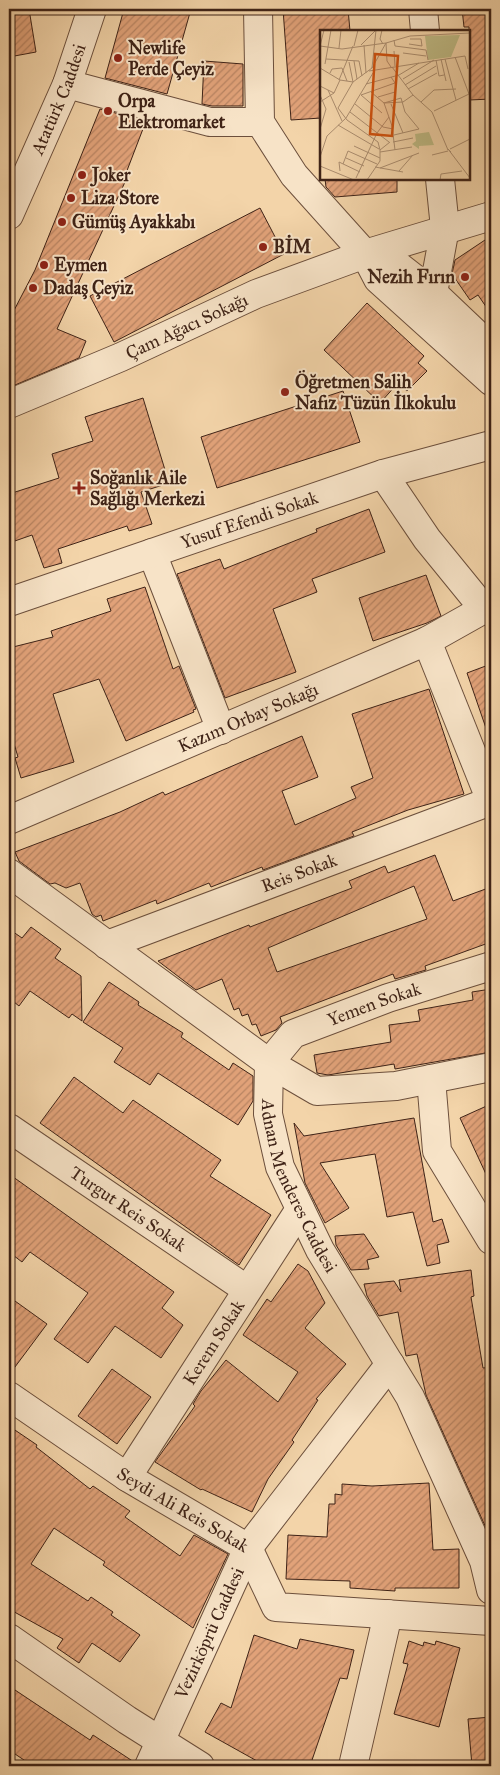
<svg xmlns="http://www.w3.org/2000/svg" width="500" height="1775" font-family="'IM FELL Great Primer',serif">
<defs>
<pattern id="building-hatch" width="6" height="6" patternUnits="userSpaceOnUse" patternTransform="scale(1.25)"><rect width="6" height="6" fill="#e1a279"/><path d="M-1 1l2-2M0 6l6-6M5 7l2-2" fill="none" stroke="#b88462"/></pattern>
</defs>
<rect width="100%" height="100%" fill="#f3d4a9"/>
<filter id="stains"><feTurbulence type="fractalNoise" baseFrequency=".004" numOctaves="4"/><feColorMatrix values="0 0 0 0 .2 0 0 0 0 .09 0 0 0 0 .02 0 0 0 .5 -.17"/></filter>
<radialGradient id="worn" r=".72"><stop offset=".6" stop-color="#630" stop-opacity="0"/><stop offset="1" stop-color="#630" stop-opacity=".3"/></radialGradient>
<!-- building -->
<path fill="url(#building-hatch)" stroke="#3f2317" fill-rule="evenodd" d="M9,9h20l7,43 -27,5z
M124,9h67l-24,85 -62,-16z
M283,9h65l2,22h-29v87l-30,2z
M462,9h29v90l-22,1v-73h-5z
M204,61l39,3v42h-31l-10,-2z
M100,109l46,12 -23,60 2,1 -68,147 29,12 -7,17 -64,27 -6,-13v-52l26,-50z
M325,179h72v13l-62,5 -9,-10z
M260,208l24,46 -170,88 -24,-46z
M491,236v78l-13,-19 -8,5 -18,-26 3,-14z
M367,303l57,53 -6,7 9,8 -20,20 -9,-8 -18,20 -56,-53z
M343,391l17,51 -143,46 -16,-51z
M143,398l26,85 -28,9 11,32 -23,7 -2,-5 -69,23 4,14 -18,5 -12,-33 -23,8v-49l50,-16 -7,-24 41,-13 -8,-24z
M369,509l16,43 -73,27 5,13 -44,17 23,63 -71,26 -48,-124 43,-15 4,10 93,-37 -1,-3z
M426,575l15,41 -14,7 -54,18 -14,-43z
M145,587l28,82 6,-3 17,43 -3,1 1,2 -68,29 -27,-62 -46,15 21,68 -53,16 -6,-20 3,-1 -9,-30v-79l44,-11 -2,-6 60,-20 -4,-12z
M491,664v70h-3l-21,-61z
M429,689l35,105 -56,16 -56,22 2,4 -91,34 -1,-3 -51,20 -2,-4 -52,21 -1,-4 -53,21 -2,-6 -5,2 -4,-3 -12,-31 -14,5 -11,-5 -5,1 -31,-23 -4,-9 105,-40 43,-20 2,3 137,-59 16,41 -36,14 13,34 61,-27 -5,-11 22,-9 -21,-64z
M435,855l18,46 38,-14v55l-66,24 1,4 -31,9 -2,-5 -113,43 2,6 -6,7 -15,6 -5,-12 -4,1 -4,-11 -6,2 -3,-8 -5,2 -12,-31 -26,11 -38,-29 91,-36 1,2 102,-39 -3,-7 36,-15 3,7zM414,886l13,33 -150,53 -9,-24z
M31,927l30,22 -6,9 26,18 1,45 -10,-7 -3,4 -39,-27 -11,15 -10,-8v-69l13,9z
M109,982l30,20 -1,3 45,28 -2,4 48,33 4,-7 20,13v25l-15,24 -80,-52 -8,12 -36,-23 9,-14 -40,-26z
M491,989v63l-96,17 -1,-5 -66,11 -11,-2 -3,-18 77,-13 -2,-17 31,-4 -2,-11 55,-10 -1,-8z
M74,1077l49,36 10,-13 88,60 -11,16 61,39 -32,50 -199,-142z
M491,1104v81l-31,-67z
M414,1118l19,104 9,-3 7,23 -12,3 3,18 -13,3 -14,-54 -26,5 -12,-63 -55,9 29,45 -24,15 -20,-40 -11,-60 10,13z
M9,1174l165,118 -12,16 21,17 -22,33 -46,-32 -27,37 -34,-24 34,-46 -58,-41 -8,10 -13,-10z
M364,1234l15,23 -12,3 2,9 -18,1 -15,-25 -1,-9z
M298,1264l10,7 17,32 -20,25 41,36 -30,35 2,1 -26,40 2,2 -26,37 -16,33 -50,-23 -1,1 -46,-28 40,-56 -2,-2 8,-13 25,-31 52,42 20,-30 -55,-37 24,-36 4,3z
M471,1270l3,26 -3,1 12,71 8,-1v172l-65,-144 -9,-41 -11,2 -8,-44 -19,4 -12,-20 -3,-12 30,-3 7,11 -2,-12z
M15,1301l32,23 -38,51v-65z
M112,1369l39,28 -34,47 -39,-28z
M9,1426l28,19 -1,2 54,42 3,-3 37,25 -5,6 55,39 14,-21 34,19 -35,74 -90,-63 2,-3 -51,-34 -23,36 57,37 3,-4 22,15 -2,3 29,20 -20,27 -28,-19 -13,20 -22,-15 6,-9 -54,-30z
M429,1483l4,67 26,-1v39h-64v3l-45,-3v-7l-64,-2 2,-44 39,2 2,-33h6v-10l7,1v-11l30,2z
M254,1635l43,14 3,-10 54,11 -7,29 -7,-1 -30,88h-55l2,-5 -52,-29 16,-29 10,5z
M409,1641l14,5 1,-4 11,3 1,-4 24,7 -21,79 -45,-13 14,-50 -5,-1z
M9,1686l81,54 3,-5 41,27v4h-101l-24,-16z
M491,1717v49h-19l-4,-47z"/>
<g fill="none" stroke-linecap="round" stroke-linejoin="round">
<!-- minor casing -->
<g stroke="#6c4f3c" stroke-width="30">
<g id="minor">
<path d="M258,9l2,113 34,53 71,79 13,25 113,102"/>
<path d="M423,9l2,22"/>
<path d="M67,84l143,38h50"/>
<path id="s1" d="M9,215l58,-131 25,-75"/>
<path d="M365,254l27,7 41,32 58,55"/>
<path d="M433,293l12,-65 -5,-49"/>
<path id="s2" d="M9,404l112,-47 135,-63 109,-40 126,-38"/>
<path d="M152,553l69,177"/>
<path id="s3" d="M9,602l374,-128 108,-29"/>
<path d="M427,641l64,160"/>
<path id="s4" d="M9,820l418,-179 57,-32 -57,-70 -44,-65"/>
<path d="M9,873l260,190 48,28 79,-5 95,-19"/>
<path id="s5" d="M107,945l384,-144"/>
<path id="s6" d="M269,1063l-1,51 12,53 40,83 90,147 74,164 7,29"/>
<path id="s7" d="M269,1063l24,-29 95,-36 103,-32"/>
<path d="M431,1079l6,72 54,89"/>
<path id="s8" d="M9,1128l237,161"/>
<path id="s9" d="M9,1396l118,81 121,71 28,59 215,14"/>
<path id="s10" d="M127,1477l173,-268"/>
<path d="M9,1638l118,82 73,46"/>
<path id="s11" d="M149,1766l99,-218 142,-184"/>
<path d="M353,1766l35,-152"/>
</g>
</g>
<!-- minor -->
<use href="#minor" stroke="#f7e3c7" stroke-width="28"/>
</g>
<!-- markers -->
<g fill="#8f2418" stroke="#f7e3c7" stroke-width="2">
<circle cx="118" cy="58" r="5"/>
<circle cx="108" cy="111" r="5"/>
<circle cx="82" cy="175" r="5"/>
<circle cx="71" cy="198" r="5"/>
<circle cx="62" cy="222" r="5"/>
<circle cx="263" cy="247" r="5"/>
<circle cx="44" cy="265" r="5"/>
<circle cx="465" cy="277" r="5"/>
<circle cx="33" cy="288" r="5"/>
<circle cx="285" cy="392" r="5"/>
<path d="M76.5 480.5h5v5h5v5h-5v5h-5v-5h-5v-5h5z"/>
</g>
<g text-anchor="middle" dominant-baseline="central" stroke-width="4" stroke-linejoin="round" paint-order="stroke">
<!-- poi labels -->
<g font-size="18" font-weight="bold" fill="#3f2317" stroke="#f7e3c7" text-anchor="start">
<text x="128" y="48">Newlife<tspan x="128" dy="21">Perde Çeyiz</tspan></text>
<text x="118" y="101">Orpa<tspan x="118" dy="21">Elektromarket</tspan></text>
<text x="92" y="175">Joker</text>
<text x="81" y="198">Liza Store</text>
<text x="72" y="222">Gümüş Ayakkabı</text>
<text x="273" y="247">BİM</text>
<text x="54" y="265">Eymen</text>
<text x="455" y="277" text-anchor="end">Nezih Fırın</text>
<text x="43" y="288">Dadaş Çeyiz</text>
<text x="295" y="382">Öğretmen Salih<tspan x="295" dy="21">Nafız Tüzün İlkokulu</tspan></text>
<text x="90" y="478">Soğanlık Aile<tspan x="90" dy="21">Sağlığı Merkezi</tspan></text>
</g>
<!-- street labels -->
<g font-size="18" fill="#3f2317" stroke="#f7e3c7">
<text stroke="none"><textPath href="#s1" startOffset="126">Atatürk Caddesi</textPath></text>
<text stroke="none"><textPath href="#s2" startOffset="194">Çam Ağacı Sokağı</textPath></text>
<text stroke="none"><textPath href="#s3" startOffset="254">Yusuf Efendi Sokak</textPath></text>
<text stroke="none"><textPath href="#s4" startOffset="260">Kazım Orbay Sokağı</textPath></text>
<text stroke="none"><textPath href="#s5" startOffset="205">Reis Sokak</textPath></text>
<text stroke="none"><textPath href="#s7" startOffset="124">Yemen Sokak</textPath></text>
<text stroke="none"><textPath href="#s6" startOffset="129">Adnan Menderes Caddesi</textPath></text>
<text stroke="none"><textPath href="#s8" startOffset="144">Turgut Reis Sokak</textPath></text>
<text stroke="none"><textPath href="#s10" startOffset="160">Kerem Sokak</textPath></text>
<text stroke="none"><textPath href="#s9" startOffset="208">Seydi Ali Reis Sokak</textPath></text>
<text stroke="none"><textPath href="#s11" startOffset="146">Vezirköprü Caddesi</textPath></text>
</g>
</g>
<!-- overview -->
<g transform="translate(320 30)">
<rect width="150" height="150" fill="#f3d4a9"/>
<path d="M109,102l5,13 -15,1v3l-7,-5 4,-3 -1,-7z" fill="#bfbb85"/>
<path d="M140,5l-9,22 -23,3 -3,-24z" fill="#bfbb85"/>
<path fill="none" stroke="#ab8d6f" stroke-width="1" d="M62,0l-2,9 3,5M74,10l1,6 31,4 2,10M66,13l1,18 4,6M89,14l13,2 -1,-7h-11M41,15l14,-14M44,15l2,28M0,16l22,3 44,-6M0,16l4,-16M34,16l4,-16M19,18l2,-18M74,21l1,15M83,23l23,3M6,29l33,2 3,15M121,29l5,22M125,29l11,41M116,30l3,16 5,-1M34,31l3,18M29,32l4,20M5,34l6,-34M72,37l21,28 19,17 16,38M0,38l20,12 13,2 19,-14 14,-25 24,-7 60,-3M52,38l4,-38M49,41l96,-15 3,13M10,43l2,-4 10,-1 5,13M83,49l31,-19M19,50l14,-34M33,52l-15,26 9,12 31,22 2,8M46,54l33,-9 20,-12M85,55l31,-19M0,56l14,7M88,59l29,-16M8,60l14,31M51,62l13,11 8,23 3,24M0,65l6,14 -6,20M58,67l17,-5M0,72l14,-9 6,-13M101,72l13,-12 22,-1M64,73l17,-5 4,14 14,17 -25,6M64,73l19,-1 10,-7M35,74l28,23 10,2M71,74l12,29M114,81l35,-17 -14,-37M30,82l39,30M62,83l-21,-18 34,-12 -4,-6M18,95l41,24M73,112l20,-4M34,116l26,12M130,119l20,-10M60,122l32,-5M131,122l-3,-3 22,29M112,125l16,-4M0,127l7,-21 19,-18 27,-45M26,128l18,8M23,134l5,-13 29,13M0,136l34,14M55,137l28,5M60,138l39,-15M20,141l-1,-9 21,10M79,141l14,-16M36,148l21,-45 12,-16M47,150l13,-19v-11l10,-8M120,150l1,-6 21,-3"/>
<path fill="#cf510e" fill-opacity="0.15" stroke="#cf510e" stroke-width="2.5" d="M55,24l23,2 -6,80 -22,-2z"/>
<rect width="150" height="150" fill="none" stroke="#3f2317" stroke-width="2.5"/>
</g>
<!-- margin -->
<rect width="500" height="1775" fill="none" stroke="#f3d4a9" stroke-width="30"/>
<rect x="10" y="10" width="480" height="1755" fill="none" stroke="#3f2317" stroke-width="2.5"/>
<rect x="15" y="15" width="470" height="1745" fill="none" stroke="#3f2317"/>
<rect width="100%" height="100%" filter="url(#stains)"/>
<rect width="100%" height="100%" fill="url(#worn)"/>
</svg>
